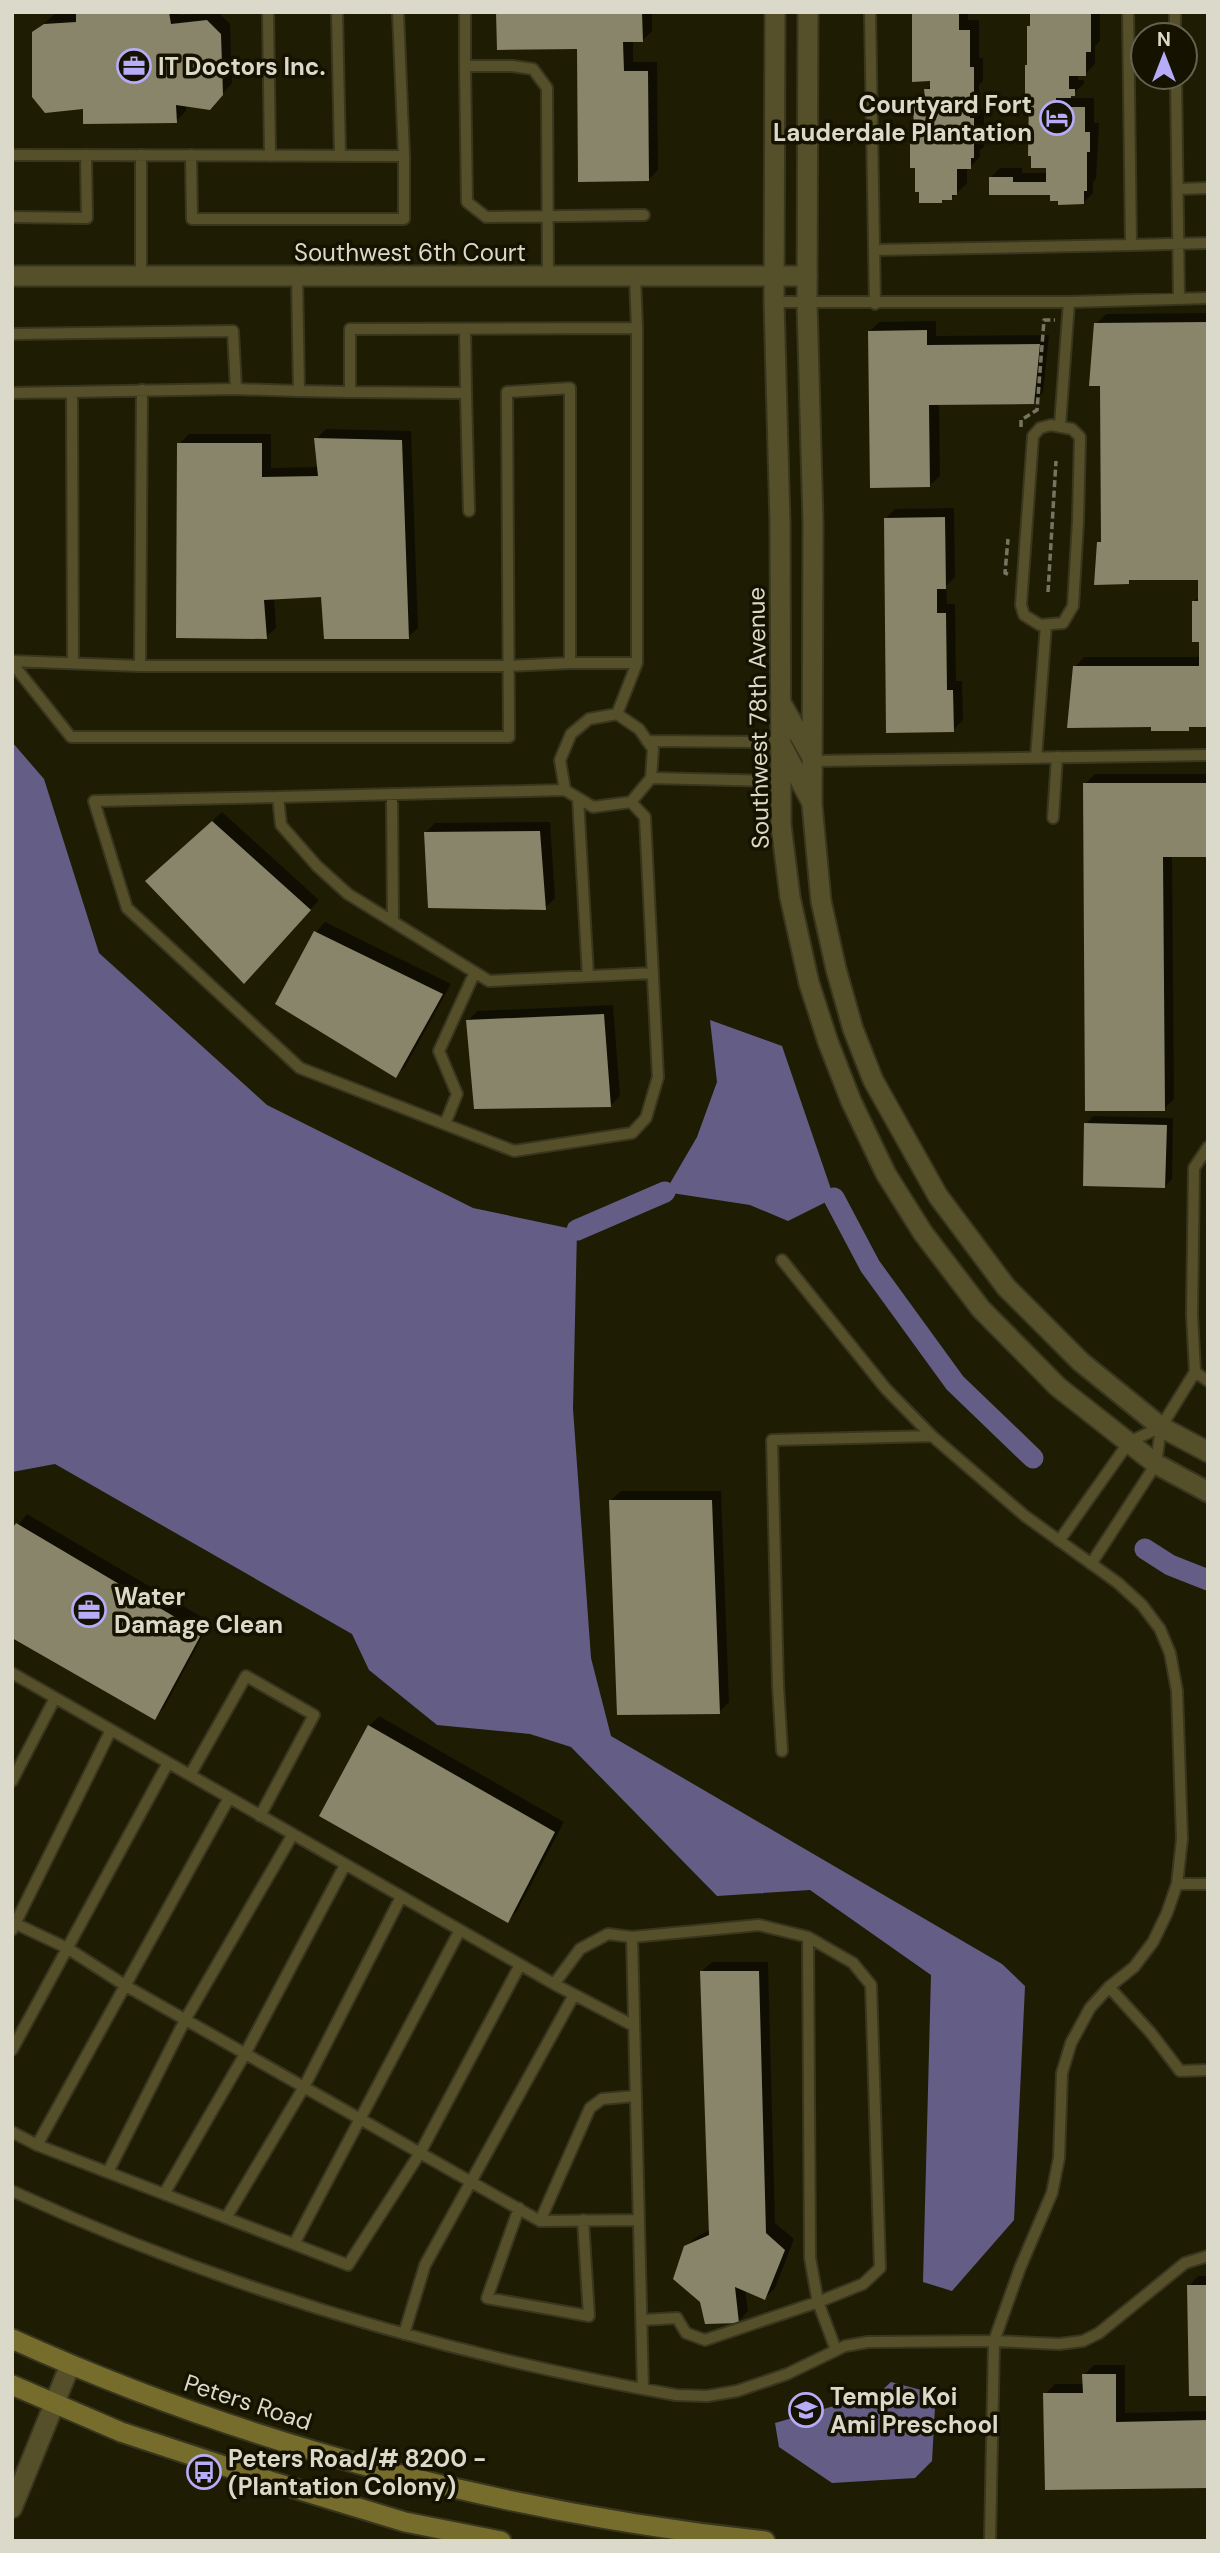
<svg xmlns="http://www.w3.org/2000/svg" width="1220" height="2553" font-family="'DM Sans',sans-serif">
<rect width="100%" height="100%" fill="#1f1c04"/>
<!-- water -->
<path fill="#645e87" d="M12,742l32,37 55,174 168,152 206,103 104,22 -4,179 18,249 20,78 391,228 23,22 -11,234 -62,71 -29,-9 8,-307 -121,-85 -93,6 -146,-149 -41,-13 -93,-9 -68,-55 -17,-36 -297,-170 -43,8z
M710,1020l72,26 52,152 -46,23 -38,-16 -85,-13 32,-55 20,-55z
M891,2382l34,9 10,16 -3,54 -17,17 -83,5 -53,-36 -4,-24 104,-30z"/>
<!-- shadow -->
<path fill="#0007" d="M78,12h102v3l38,-3 12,12 2,59 -13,15 -33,6v7l-10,10 -91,-14 -51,-75 21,-18z
M498,12h154v19l-10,10h-9v21h24l1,108 -10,10 -69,-133z
M913,12h55v8h11v38h4v23l-4,4v24h5v38l-4,3v7l-10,10h-3v16l-15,15h-7l-3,3 -25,-35 -5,-33 3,-4v-22l10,-10 1,-7 6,-6z
M1035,12h65v29l-5,5v18l-10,10h-7v6h6v4l-16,14h26v25h5l-3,56 -3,3v11l-9,9 -94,-24 10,-10h22v5h26l-19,-109v-37l3,-3v-9z
M1208,313v412h-16l-4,4 -35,-4 -78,-58 9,-10h117v-17l-8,-38 7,-6v-18h-68l-4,5 -29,-40 4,-4 -1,-155 -6,-60 10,-10z
M936,321v15l113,-1 -6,57 -9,10 -95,1 1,73 -10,9 -61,-153 10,-10z
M326,429l85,2 7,197 -10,9 -86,-42 -48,3 2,30 -10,9 -87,-193 10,-10h82v34l47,-1 -2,-28z
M954,508l1,69 -9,9 1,18h8l1,77h6l1,39 -10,10 -68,-211 10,-10z
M1095,774h113v81h-36l2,244 -10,10 -79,-325z
M222,812l97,88 -65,72 -97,-101z
M550,822l5,76 -10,10 -120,-75 10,-10z
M325,922l126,62 -46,83 -10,9 -79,-144z
M613,1005l7,91 -10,10 -142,-85 9,-10z
M1093,1116l80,2 -1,61 -7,7 -79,-62z
M621,1491h100l8,211 -10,10 -108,-212z
M27,1514l183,108 -46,86 -10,10 -142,-185z
M379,1716l185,106 -47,89 -9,10 -139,-195z
M712,1962h56l7,261 19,16 -19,49 -10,10 -20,-8 3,21 -9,10 -53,-74 10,-10 14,-7 -8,-259z
M1198,2276h10v118l-19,-108z
M1094,2365h31v48l83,-2v75l-163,-92 10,-10h29v-9z"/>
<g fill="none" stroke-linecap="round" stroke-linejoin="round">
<!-- canal -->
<path stroke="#645e87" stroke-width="21" d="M834,1198l36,68 85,117 78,75
M577,1230l88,-38
M1145,1549l25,16 38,15"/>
</g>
<!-- building -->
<path fill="#89856a" d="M76,12h93l2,12 36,-4 14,14 2,61 -13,15 -34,-5 1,18 -94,1v-15l-38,4 -13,-16v-65l12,-8 32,-2z
M496,12h146l1,30h-20l1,29h24l1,110 -71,1 -1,-133 -80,1z
M912,12h47v18h11v37h4v26h-4v25h4v40h-3v11h-14v26h-5v5h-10v3h-23v-11h-4v-24h-5v-36h4l-1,-26h18v-8h-6l-1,-9h6v-8l-18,1z
M1053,12h38v40h-5v24h-17v13h6v7h-4v2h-15v9h29v25h5v20h-3v39h-3v13l-26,1v-4h-8v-6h-61v-18h24v5h33v-14h-15v-12h-3l1,-61h-4v-30h2v-39h3v-12z
M1208,322v405h-19v4h-38v-4l-84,1 6,-62h126v-24h-7v-41h6v-21h-69v4l-35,1 3,-43h4l-1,-156h-11l5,-63z
M927,330v15l113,-1 -6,60 -105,1 1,82 -60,1 -2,-157z
M314,438l88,2 7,199h-85l-3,-42 -57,3 3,39 -91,-1 1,-195h85v34l56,-1z
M945,517l1,72h-9v24h9l1,77h6l1,42 -68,1 -2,-215z
M1083,783h125v74h-45l2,254h-80z
M212,821l99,89 -67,74 -99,-103z
M540,831l6,79 -118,-2 -4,-76z
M314,931l129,63 -47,84 -121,-74z
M604,1014l7,93 -137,2 -8,-89z
M1084,1123l83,2 -2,63 -82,-2z
M609,1500h103l8,214 -103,1z
M16,1523l186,110 -47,87 -143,-82v-109z
M368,1725l187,107 -47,91 -189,-107z
M700,1971h59l7,262 19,17 -20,50 -30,-13 4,36 -34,1 -5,-22 -27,-23 11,-33 25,-11z
M1187,2285h21v111h-19z
M1082,2374h34v48l92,-2v68l-163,2 -2,-97h40z"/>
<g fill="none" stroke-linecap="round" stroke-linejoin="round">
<!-- service casing -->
<g stroke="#393620" stroke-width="14">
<path id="service" d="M268,12l2,144
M337,12l3,144
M465,12v54h47l21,3 14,19 1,188
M870,12l5,292
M1128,12l3,233 77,-2
M1175,12v23
M465,66l2,136 19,15 158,-2
M1176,77l3,222
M12,155l392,1 -6,-144
M191,155l1,64h212v-63
M1178,189l30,-1
M12,217l75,1 -1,-63
M874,250l257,-5
M141,276v-121
M297,276l2,115 51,1v-63l287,-1 -2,-52
M774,302h295l139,-4
M12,334l221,-3 3,58 63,2
M72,392l1,271
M350,392l116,1 -1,-64
M12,393l224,-4
M466,393l3,118
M1051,425l21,4 8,8 -2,84 -5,85 -10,17 -23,2 -16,-10 -3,-10 12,-169 7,-8z
M1060,425l9,-123
M12,661l128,5h367l63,-3
M12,663l59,74h438l-2,-345 63,-4v275h67v-335
M140,666l2,-276
M617,714l22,15 14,20 -2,29 -20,24 -38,5 -28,-17 -5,-30 11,-26 18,-15 28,-5 20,-51
M647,741l133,1
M1036,758l10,-133
M814,761l394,-6
M651,778l129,3
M392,794l1,128
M278,797l287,-7
M578,798l10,178
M631,802l14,15 13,260 -12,41 -14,15 -118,18 -214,-83 -173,-160 -33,-107 184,-4 3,28 36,41 31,28 141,87 164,-8
M1053,818l4,-61
M445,1124l12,-30 -18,-43 36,-79
M782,1260l104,129 46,47 93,80 93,67 24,22 18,24 10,24 7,38 5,148 -5,45 -10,29 -14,29 -19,25 -25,20 -19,21 -19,35 -9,30 -3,85 -7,35 -32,75 -26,73 -4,200
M1195,1372l13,9
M1059,1541l70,-99 32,-15
M1091,1564l65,-100 5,-37 34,-55 -3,-57 2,-147 14,-21
M12,1673l542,311 26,-35 28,-15 24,3 11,452
M782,1751l-4,-65 -6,-246 160,-4
M190,1775l56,-99 68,39 -54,101
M12,1781l43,-83
M1177,1884h31
M12,1922l55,26 59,38 414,235 99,-1
M12,1930l99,-200
M632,1937l127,-12 49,12 45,26 18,22 9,283 -17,16 -45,18 18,48
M554,1984l80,42
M1109,1987l42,46 29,38 28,-1
M12,2050l156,-287
M12,2132l25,13 311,120 72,-112 100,-188
M37,2145l192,-347
M108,2172l77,-152 108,-186
M12,2191c211,97 436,164 664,204l31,1 30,-5 50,-17 58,-28 23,-4 126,-1 65,3 24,-3 16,-8 86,-70 23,-7
M164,2194l81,-140 100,-189
M519,2208l-32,90 102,18 -6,-96
M226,2218l78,-131 97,-190
M540,2221l50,-113 12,-9 34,-3
M294,2244l166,-314
M642,2320l35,-2 9,15 19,7 113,-38 -8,-44 -2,-321
M404,2334l21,-69 149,-270"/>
</g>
<!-- minor casing -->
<g stroke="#393620" stroke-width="23">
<path id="minor" d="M12,276h795
M12,2508l58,-143"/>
</g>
<!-- tertiary casing -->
<g stroke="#393620" stroke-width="23">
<path id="tertiary" d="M775,12l-1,290 6,222 1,301 9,72 19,86 19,59 23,59 35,73 37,59 58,76 77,78 98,77 52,28
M808,12l-1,290 6,221 -1,281 9,97 15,68 17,60 20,51 65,116 68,91 75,75 80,65 47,25
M781,703l32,56
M782,746l30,57"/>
</g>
<!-- secondary casing -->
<g stroke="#393620" stroke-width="23">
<path id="secondary" d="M12,2339c237,107 494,174 753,202
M12,2385l109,47 149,49 135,41 96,19"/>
</g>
<!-- path -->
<path stroke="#777561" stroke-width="3.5" stroke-dasharray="7 3.5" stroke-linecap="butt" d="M1021,427v-7l16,-10 7,-90h11
M1008,574l-3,-1 3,-34
M1048,592l8,-131"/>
<!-- service -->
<use href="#service" stroke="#55502a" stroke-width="10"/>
<!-- minor -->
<use href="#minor" stroke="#55502a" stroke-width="19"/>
<!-- tertiary -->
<use href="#tertiary" stroke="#55502a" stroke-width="19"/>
<!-- secondary -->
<use href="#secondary" stroke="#766d2d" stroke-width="19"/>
</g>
<!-- icons -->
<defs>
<g id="office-ring" transform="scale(1.75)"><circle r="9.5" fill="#161200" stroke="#b6acf8" stroke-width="1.5"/><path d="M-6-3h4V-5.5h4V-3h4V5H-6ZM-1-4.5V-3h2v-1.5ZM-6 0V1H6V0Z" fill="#b6acf8"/></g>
<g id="hotel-ring" transform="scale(1.75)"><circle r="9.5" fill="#161200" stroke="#b6acf8" stroke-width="1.5"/><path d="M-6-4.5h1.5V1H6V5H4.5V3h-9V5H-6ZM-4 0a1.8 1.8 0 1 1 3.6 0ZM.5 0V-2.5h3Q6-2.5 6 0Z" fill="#b6acf8"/></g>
<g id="school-ring" transform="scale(1.75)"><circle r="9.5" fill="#161200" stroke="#b6acf8" stroke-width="1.5"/><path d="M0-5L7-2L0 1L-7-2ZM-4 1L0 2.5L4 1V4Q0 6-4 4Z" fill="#b6acf8"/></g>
<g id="bus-ring" transform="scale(1.75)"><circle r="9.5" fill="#161200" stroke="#b6acf8" stroke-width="1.5"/><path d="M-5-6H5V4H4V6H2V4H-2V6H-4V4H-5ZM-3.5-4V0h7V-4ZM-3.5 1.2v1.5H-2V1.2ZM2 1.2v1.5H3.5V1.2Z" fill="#b6acf8"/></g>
</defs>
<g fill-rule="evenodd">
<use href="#office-ring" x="134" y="66"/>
<use href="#hotel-ring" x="1057" y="118"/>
<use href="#office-ring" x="89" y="1610"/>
<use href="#school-ring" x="806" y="2410"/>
<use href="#bus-ring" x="204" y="2472"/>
</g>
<g text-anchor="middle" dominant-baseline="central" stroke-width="7" stroke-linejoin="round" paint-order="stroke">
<!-- poi labels -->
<g font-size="24" font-weight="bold" fill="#dbd9ca" stroke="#161200" text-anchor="start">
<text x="158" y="66">IT Doctors Inc.</text>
<text x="1032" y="104" text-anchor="end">Courtyard Fort<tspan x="1032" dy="28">Lauderdale Plantation</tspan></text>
<text x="114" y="1596">Water<tspan x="114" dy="28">Damage Clean</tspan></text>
<text x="830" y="2396">Temple Koi<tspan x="830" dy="28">Ami Preschool</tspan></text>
<text x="228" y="2458">Peters Road/# 8200 -<tspan x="228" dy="28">(Plantation Colony)</tspan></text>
</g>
<!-- street labels -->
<g font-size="24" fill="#dbd9ca" stroke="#161200">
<text x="410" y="252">Southwest 6th Court</text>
<text transform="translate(758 718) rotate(-91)">Southwest 78th Avenue</text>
<text transform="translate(248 2402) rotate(18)">Peters Road</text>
</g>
</g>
<!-- border -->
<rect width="1220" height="2553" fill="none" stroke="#dbd9ca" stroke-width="28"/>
<!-- north arrow -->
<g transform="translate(1164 56)"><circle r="33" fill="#161200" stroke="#656251" stroke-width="2"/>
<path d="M0-5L12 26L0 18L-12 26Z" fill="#b6acf8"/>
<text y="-10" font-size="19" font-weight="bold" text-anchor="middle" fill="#dbd9ca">N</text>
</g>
</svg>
